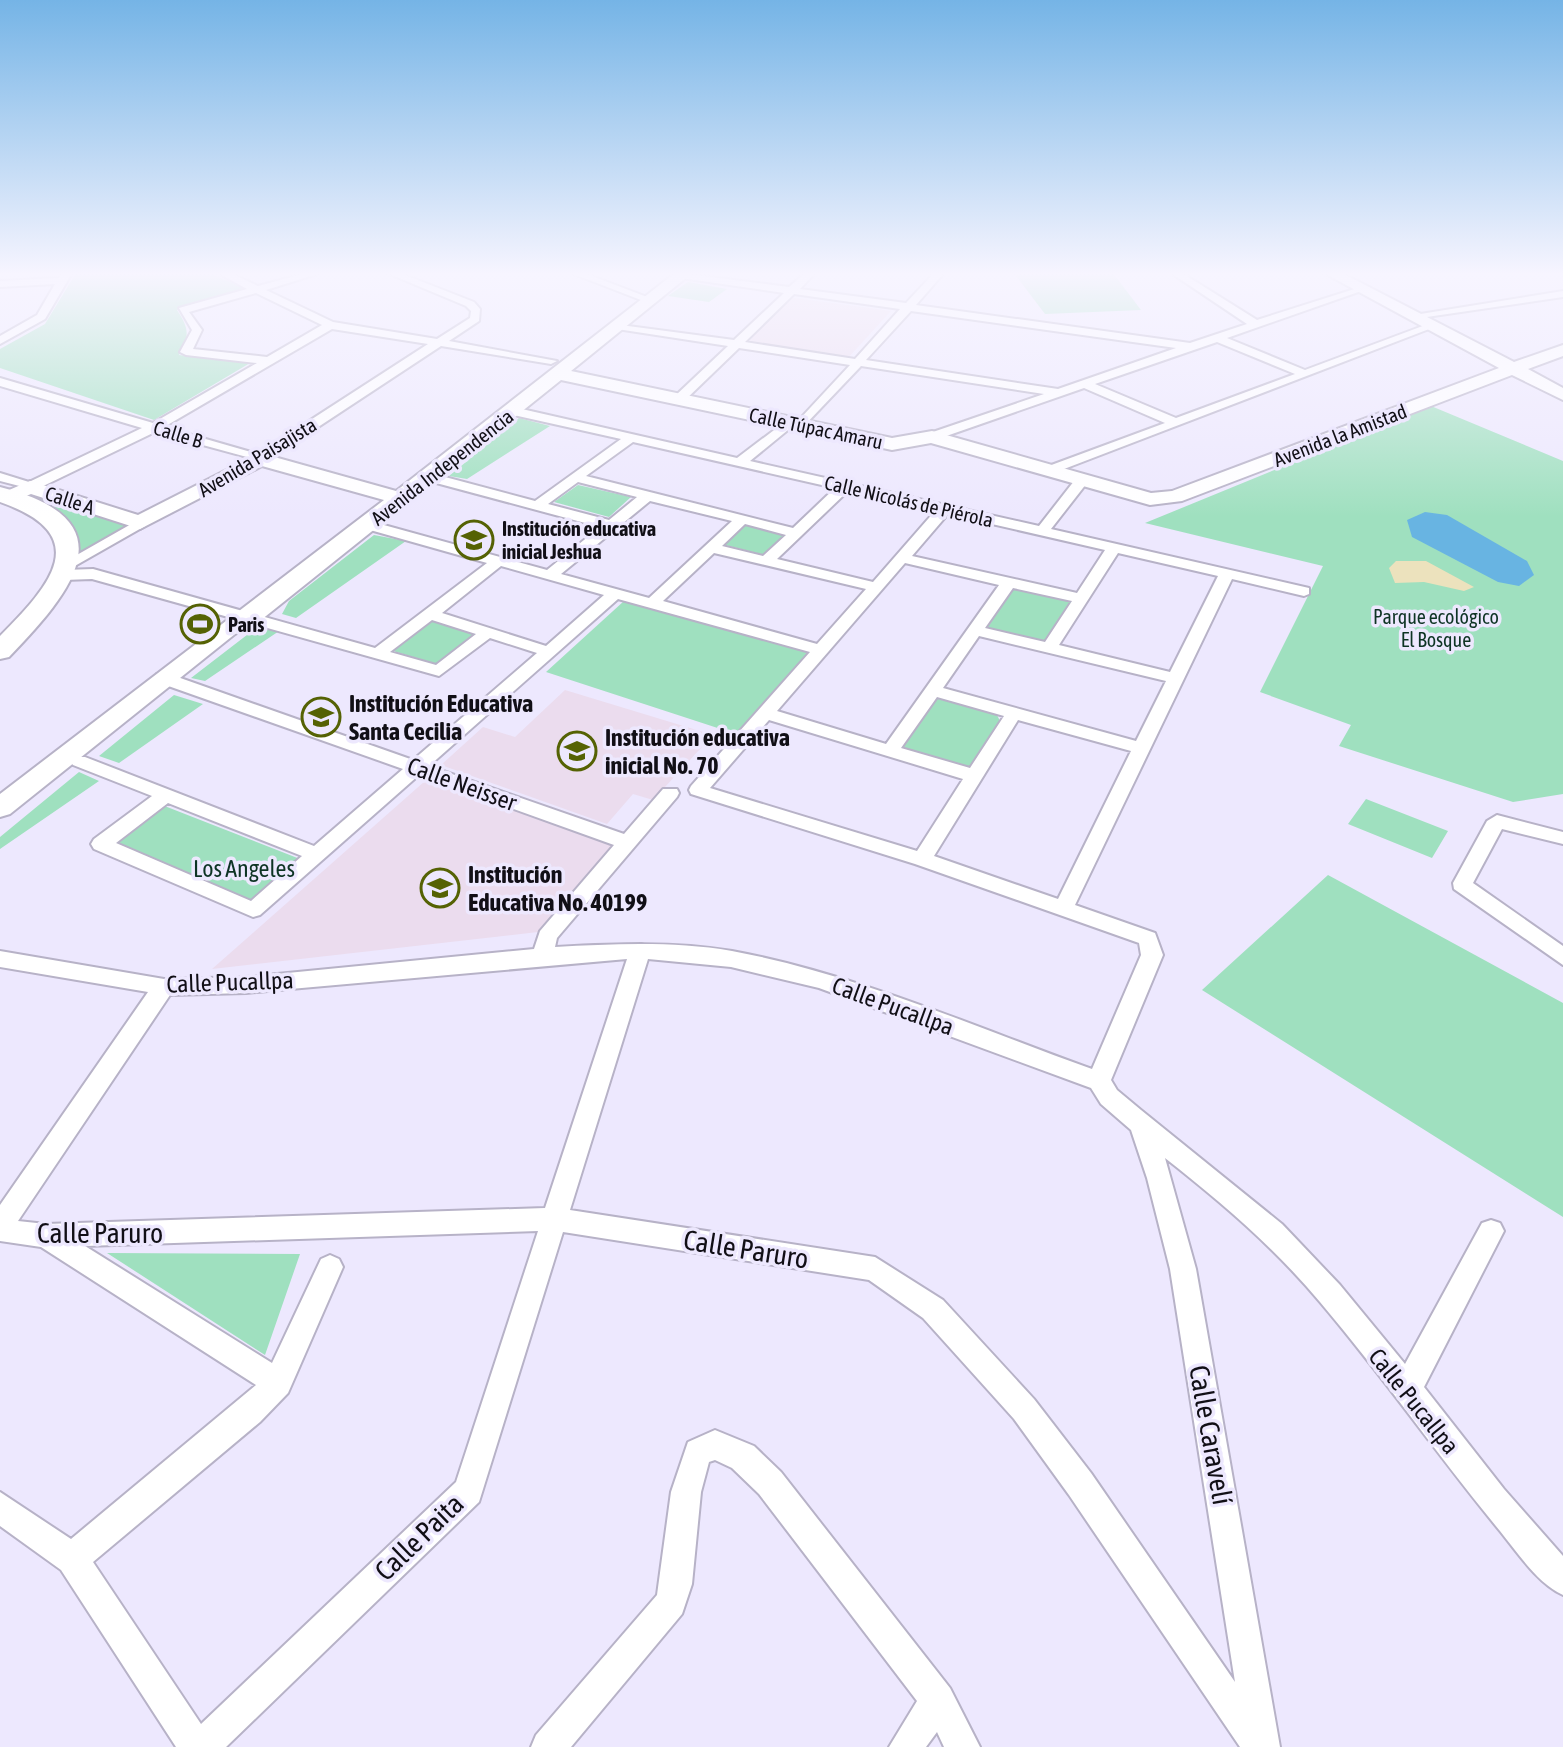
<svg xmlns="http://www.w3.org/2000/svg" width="1563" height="1747" font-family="'Asap Condensed',sans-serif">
<rect width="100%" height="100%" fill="#ede8fe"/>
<!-- education -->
<path fill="#ebdcee" d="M787,297l104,14 -44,48 -99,-16z
M565,690l148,45 -60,65 -20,-6 -26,30 -166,-59 42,-38 32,10z
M425,781l192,63 -79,88 -326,37z"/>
<!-- green -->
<path fill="#9fe0bf" d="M76,273h134l36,16 -69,21c12,18 13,26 2,45l71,8 -96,57 -154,-52v-19l45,-25z
M1014,273h99l28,37 -96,4z
M688,282l39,7 -18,13 -41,-6z
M1431,406l132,55v333l-50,8 -174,-56 12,-21 -91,-33 63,-126 -178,-43z
M519,418l31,8 -83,53 -18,-3z
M578,485l53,12 -22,20 -55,-15z
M31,493l98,31 -50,29c-10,-33 -23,-46 -56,-56z
M745,525l41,11 -21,19 -40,-10z
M374,535l32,6 -110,77 -14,-4 7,-13z
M1015,587l58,13 -28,43 -58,-15z
M624,601l185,51 -73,82 -190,-62z
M432,620l43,13 -38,31 -44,-13z
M265,621l20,6 -80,54 -14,-3z
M174,695l29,9 -84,59 -20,-7z
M934,698l62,15 4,8 -30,45 -12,1 -54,-15 -4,-7z
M79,772l20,9 -99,68v-12z
M1366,799l82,32 -16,27 -84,-34z
M162,805l138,54 -50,42 -138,-60z
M1328,875l235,128v214l-361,-227z
M107,1253l193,1 -35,101z"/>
<!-- sand -->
<path fill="#ece2bd" d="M1396,561h30l48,26 -10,4 -40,-9 -29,1 -6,-15z"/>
<!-- water -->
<path fill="#68b4e2" d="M1425,512l22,3 80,46 7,14 -15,11 -21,-4 -86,-45 -5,-17z"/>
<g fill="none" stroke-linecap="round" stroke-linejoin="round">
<!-- street casing -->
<g stroke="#b7b2c7" stroke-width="4">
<path id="street" d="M62,273h10l-27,46 -45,25v-8l37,-21 18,-31 -55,3v-6l59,-3z
M218,273h12l28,13 48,-13h14l-54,17 67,32 104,17 33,-21 1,-7 -5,-5 -79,-33h13l74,29 6,7 -1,12 -30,20 108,20 -6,3 -110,-18 -176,116 -110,-30 -120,58 -35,-9v-8l29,9 113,-54 -142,-42v-8l153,45 104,-60 -71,-8 -6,-3 12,-22 -13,-22 68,-19zM256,293l66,32 -55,32 -74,-8 9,-19 -13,-18zM332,329l96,15 -170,110 -94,-27z
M571,273h13l71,27 -9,2z
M679,273l110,14 16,-14h10l-15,16 106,14 28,-30h10l-28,32 274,38 57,-19 -76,-51h11l75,47 107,-34v4l-137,48 78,32 123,-46 9,2 -386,148 -7,-4 2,-3 119,-44 -81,-35 -152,53 -5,-1v-6l117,-40 -183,-28 -60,63 -6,-4 2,-3 53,-57 -111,-17 -56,54h-8v-6l53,-50 -111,-17 -4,-1v-4l121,16 50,-47 -103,-15 -5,-3zM794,294l106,15 -45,50 -110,-17zM911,311l265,37 -118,41 -192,-29zM1217,342l78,32 -119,44 -81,-34z
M1563,291v6l-150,22 -5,-3z
M513,407l224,51 53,-40 6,4 -2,3 -44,36 289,65 39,-50 5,-1 7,4 -39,50 258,59v6l-5,2 -72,-17 -157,326 80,28 8,22 -52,125 6,10 24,20 141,114 58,61 65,79 77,-141 9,-3 9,3 4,8 -80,156 80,102 59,67v39c-25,-11 -46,-43 -63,-64 -62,-75 -117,-155 -180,-229 -46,-55 -99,-100 -155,-144l31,111 84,478h-40l-171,-252 -55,-76 -91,-101 -54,-38 -306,-48 -84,270 -253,245h-50l-115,-177 -61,-44v-34l71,47 185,-154 -215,-138 -41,-6v-36l148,-213 -148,-25v-16l164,28 82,-2 288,-28 6,-18 74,-86 -195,-70 -159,140 -7,2 -159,-68 -3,-5 3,-5 58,-43 -79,-31 -3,-4 3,-4h12l229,89 89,-77 -246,-87v-8h12l244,86 124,-107 -47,-15 -51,38 -347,-97 -28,1 -8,-5 8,-5 29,-1 282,79 112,-85 -124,-35v-6h10l174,48 53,-43 -175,-47 -2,-3 7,-4 105,28 86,-62 -112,-25 -2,-3zM633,442l202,46 -42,40 -207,-52zM578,482l59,15 -28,23 -61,-16zM848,491l87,20 -62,71 -96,-23zM650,501l82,20 -83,77 -88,-24zM948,514l157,36 -28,43 -165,-37zM745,524l41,11 -23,21 -41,-10zM714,553l152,36 -49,55 -154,-43zM1118,553l100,23 -48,96 -111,-27zM905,563l94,22 -113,159 -109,-33zM501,566l103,29 -58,51 -104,-33zM1013,588l59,13 -27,41 -60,-14zM618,599l192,53 -119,134 -2,4 2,4 224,70 224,79 2,12 -49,114c-117,-42 -236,-95 -360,-118 -59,-10 -117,-7 -177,-4l2,-9 120,-141 2,-4 -2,-4h-14l-39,45 -195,-68zM432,620l44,14 -40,31 -46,-13zM979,636l187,45 -30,60 -193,-53zM937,697l67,19 -34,52 -69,-20zM769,720l194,59 -46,72 -207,-63zM1018,720l113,31 -73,148 -124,-43zM168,803l134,53 -51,45 -135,-58zM627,959l-82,249 -499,16 -28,-3 152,-226 76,-2zM648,959l83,8 88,21 272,100 10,16 30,26 16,48 23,91 65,413 -144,-209 -57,-74 -91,-99 -68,-43 -305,-47zM538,1231l-82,251 -255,242 -108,-162 167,-140 28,-29 55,-126 -4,-8 -9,-4 -9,4 -49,104 -187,-117z
M140,519l7,4 -2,3 -72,41h-10l-2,-3z
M1497,815l66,17v12l-61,-15 -29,54 90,63v19l-109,-76 -1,-6 34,-62z
M715,1430l39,16 27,26 169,216 30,59h-36l-7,-15 -11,15h-37l28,-46 -158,-207 -27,-26 -17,-8 -6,2 -8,30 -9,92 -10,30 -111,133h-40l5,-12 121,-140 14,-103 17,-50z"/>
</g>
<!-- secondary casing -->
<g stroke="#b7b2c7" stroke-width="4">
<path id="secondary" d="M675,273h17l-121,98 321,67 40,-7 219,62 21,-2 327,-123 -175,-95h18l172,89 49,-17v11l-35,13 35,19v12l-51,-25 -330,126 -32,4 -219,-62 -39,7 -331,-70 -305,244 -21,10 -225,180 -10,3v-23l384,-294 -122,-34 -122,63 -109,-35 -22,9 -7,-2v-8l28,-12 108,34 122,-62 136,38z"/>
</g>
<!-- primary casing -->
<g stroke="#b7b2c7" stroke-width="4">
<path id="primary" d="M0,487c131,33 73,104 9,170l-9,2v-23c51,-51 95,-101 0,-134z"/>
</g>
<!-- street -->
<use href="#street" fill="#fff" fill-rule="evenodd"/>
<!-- secondary -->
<use href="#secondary" fill="#fff" fill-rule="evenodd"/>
<!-- primary -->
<use href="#primary" fill="#fff" fill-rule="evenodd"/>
</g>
<!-- sky -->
<linearGradient id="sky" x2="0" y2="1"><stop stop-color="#75b4e6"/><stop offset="0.53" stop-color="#f7f5ff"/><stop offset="1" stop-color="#f7f5ff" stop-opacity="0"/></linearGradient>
<rect width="1563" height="517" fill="url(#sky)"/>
<!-- icons -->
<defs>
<g id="school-ring" transform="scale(2)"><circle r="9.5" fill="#ede8fe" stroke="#556204" stroke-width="1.5"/><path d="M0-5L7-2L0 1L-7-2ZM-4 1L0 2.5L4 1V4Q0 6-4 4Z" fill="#556204"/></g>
<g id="stadium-ring" transform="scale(2)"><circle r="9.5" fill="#ede8fe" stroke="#556204" stroke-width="1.5"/><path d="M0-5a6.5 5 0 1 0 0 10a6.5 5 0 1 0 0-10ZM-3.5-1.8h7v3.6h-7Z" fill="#556204"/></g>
</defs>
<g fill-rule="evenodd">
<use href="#school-ring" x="474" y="540"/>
<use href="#stadium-ring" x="200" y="624"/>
<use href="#school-ring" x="321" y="717"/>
<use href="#school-ring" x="577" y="751"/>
<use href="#school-ring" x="440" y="888"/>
</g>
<g text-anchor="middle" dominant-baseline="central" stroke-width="7" stroke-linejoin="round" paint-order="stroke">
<!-- far-street labels -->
<g font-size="20" fill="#110f16" stroke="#ede8fe">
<text transform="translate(816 428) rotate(12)">Calle Túpac Amaru</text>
<text transform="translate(178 434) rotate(17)">Calle B</text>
<text transform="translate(1340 435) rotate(-21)">Avenida la Amistad</text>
<text transform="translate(257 457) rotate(-31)">Avenida Paisajista</text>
<text transform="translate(442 467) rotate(-38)">Avenida Independencia</text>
<text transform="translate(70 500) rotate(18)">Calle A</text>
<text transform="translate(909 501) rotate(13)">Calle Nicolás de Piérola</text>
</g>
<!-- far-poi labels -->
<g font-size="20" font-weight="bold" fill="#110f16" stroke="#ede8fe" text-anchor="start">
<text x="502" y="528">Institución educativa<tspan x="502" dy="23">inicial Jeshua</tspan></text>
<text x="228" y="624">Paris</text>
</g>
<!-- far-park labels -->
<g font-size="20" fill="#0e3424" stroke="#ede8fe">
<text x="1436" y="616">Parque ecológico<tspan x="1436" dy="23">El Bosque</tspan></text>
</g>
<!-- poi labels -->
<g font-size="24" font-weight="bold" fill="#110f16" stroke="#ede8fe" text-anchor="start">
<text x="349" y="703">Institución Educativa<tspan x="349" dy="28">Santa Cecilia</tspan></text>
<text x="605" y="737">Institución educativa<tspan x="605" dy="28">inicial No. 70</tspan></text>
<text x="468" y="874">Institución<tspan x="468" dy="28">Educativa No. 40199</tspan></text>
</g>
<!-- street labels -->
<g font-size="24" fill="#110f16" stroke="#ede8fe">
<text transform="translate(462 784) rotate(20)">Calle Neisser</text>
<text transform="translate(230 982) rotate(-2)">Calle Pucallpa</text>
<text transform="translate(893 1006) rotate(20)">Calle Pucallpa</text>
<text transform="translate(1414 1401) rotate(51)">Calle Pucallpa</text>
</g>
<!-- park labels -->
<g font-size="24" fill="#0e3424" stroke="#ede8fe">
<text x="244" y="868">Los Angeles</text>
</g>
<!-- near-street labels -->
<g font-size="28" fill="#110f16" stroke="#ede8fe">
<text x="100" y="1233">Calle Paruro</text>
<text transform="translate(746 1249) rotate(9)">Calle Paruro</text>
<text transform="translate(1211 1435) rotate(80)">Calle Caravelí</text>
<text transform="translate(419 1537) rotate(-44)">Calle Paita</text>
</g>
</g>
</svg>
